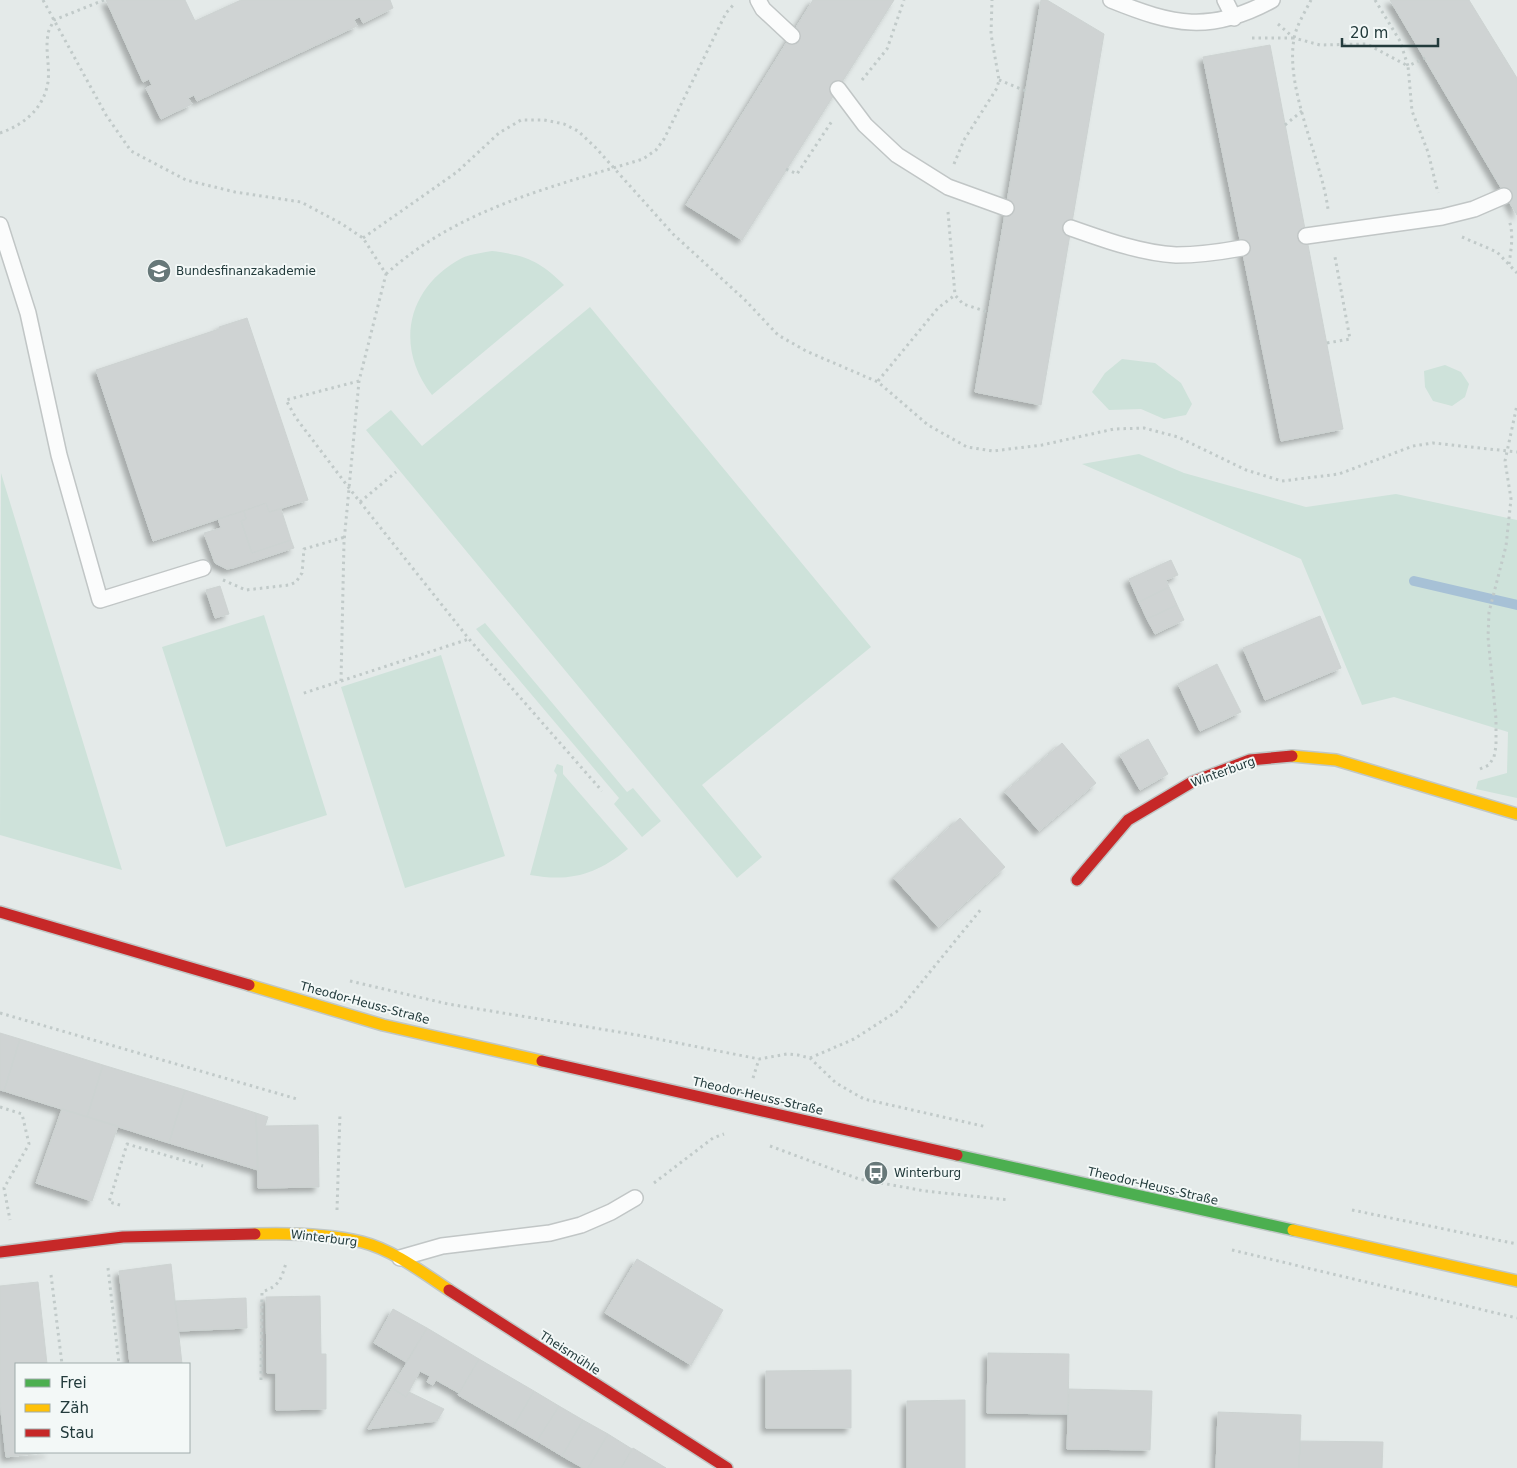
<svg xmlns="http://www.w3.org/2000/svg" width="1517" height="1468" font-family="'DejaVu Sans',sans-serif">
<defs>
<filter id="shadow"><feDropShadow dx="-4.5" dy="4.5" stdDeviation="2.5" flood-color="#0004"/></filter>
</defs>
<rect width="100%" height="100%" fill="#e4eae9"/>
<!-- green -->
<path fill="#cee2da" d="M492,251c33,4 48,10 72,34l-132,110c-38,-48 -25,-108 30,-137 8,-4 20,-5 30,-7z
M590,307l281,340 -169,138 60,72 -25,21 -371,-448 25,-20 31,36z
M1122,359l33,4 26,20 11,21 -6,11 -22,4 -23,-10 -32,1 -17,-18 13,-19z
M1445,365l16,7 8,12 -4,13 -13,9 -19,-5 -8,-14 -1,-16z
M1139,454l45,19 122,34 90,-13 121,26v278l-41,-9 2,-8 29,-8 1,-41 -114,-35 -32,8 -61,-146 -219,-95z
M1,473l121,397 -122,-35z
M264,615l63,200 -101,32 -64,-200z
M485,623l142,169 6,-4 28,33 -19,16 -28,-33 5,-6 -143,-169z
M441,655l64,201 -100,32 -64,-201z
M557,764l6,2v8l65,75c-33,26 -57,33 -98,26l27,-100 -3,-4z"/>
<g fill="none" stroke-linecap="round" stroke-linejoin="round">
<!-- stream -->
<path stroke="#a7c1d6" stroke-width="10" d="M1414,581l103,24"/>
</g>
<!-- building -->
<path fill="#cfd3d3" stroke="#cdd3d2" filter="url(#shadow)" d="M106,0h79l10,21 46,-21h149l3,8 -30,15 -3,-6 -3,1 -3,2 3,6 -160,75 -3,-6 -6,3 4,6 -31,15 -15,-31 6,-3 -3,-6 -6,3z
M813,0h81l-152,240 -56,-35z
M1041,0h6l57,34 -63,371 -66,-13z
M1390,0h79l48,78v137z
M1270,45l73,384 -62,12 -78,-384z
M247,318l61,182 -39,12 -3,-9 -113,38 -57,-171 123,-41v-2z
M266,503l3,9 12,-3 10,31 -39,13 -11,-32 5,-2 -2,-8z
M244,511l2,8 -5,2 11,32 39,-13 3,8 -61,20 -6,1 -12,-6 -11,-30 17,-5 -3,-9z
M1171,560l7,15 -12,5 3,7 -30,15 -10,-23z
M220,586l9,28 -14,4 -9,-28z
M1169,587l8,18 -30,14 -8,-17z
M1177,605l7,15 -29,14 -8,-15z
M1320,616l21,52 -76,32 -22,-52z
M1217,664l24,48 -41,19 -22,-47z
M1148,739l20,35 -28,16 -20,-35z
M1062,743l34,40 -57,48 -34,-39z
M960,818l45,49 -67,60 -44,-49z
M0,1033l20,6 -16,52 -4,-1z
M20,1039l83,26 -16,52 -83,-26z
M103,1065l82,25 -16,53 -82,-26z
M185,1090l71,23 2,57 -89,-27z
M62,1109l56,17 -26,75 -56,-18z
M256,1113l12,4 -3,9 53,-1 1,62 -61,1z
M637,1259l86,51 -32,55 -86,-52z
M171,1264l11,100h-52l-11,-93z
M38,1282l9,82h-31v88h34l-44,5 -6,-55v-116z
M320,1296l1,58h5v55l-50,1v-37h-9l-1,-76z
M246,1298l1,30 -68,3 -4,-30z
M393,1309l34,19 -21,34 -32,-19z
M427,1328l52,31 -20,34 -23,-13 -3,5 -6,-3 3,-6 -10,-5 -14,26 -14,-9z
M988,1353l81,1 -1,60 -81,-1z
M479,1359l55,32 -21,36 -55,-32z
M851,1370v58h-85v-57z
M392,1388l14,9 3,-5 35,17 -7,12 -69,8z
M1069,1389l83,2 -2,59 -83,-1z
M534,1391l25,15 -22,35 -24,-14z
M965,1400v68h-58v-67z
M559,1406l24,14 -21,36 -25,-15z
M1218,1412l83,3 -2,53h-83z
M583,1420l25,14 -20,34h-5l-21,-12z
M608,1434l24,15 -11,19h-33z
M1300,1441l83,1 -1,26h-83z
M633,1448l33,20h-45z"/>
<g fill="none" stroke-linecap="round" stroke-linejoin="round">
<!-- lane casing -->
<g stroke="#c1c6c6" stroke-width="18">
<path id="lane" d="M758,0l5,9 29,27
M1111,0c62,25 99,34 161,0
M1225,0l9,18
M838,89l27,36 32,30 51,32 58,21
M0,225l28,88 31,142 41,145 103,-32
M1071,228c34,12 70,25 105,27 22,0 44,-3 66,-7
M1306,236l136,-19 32,-8 30,-13
M400,1258l42,-12 108,-13 31,-8 30,-13 24,-14"/>
</g>
<!-- fast casing -->
<g stroke="#c0c7c6" stroke-width="14">
<path id="fast" d="M957,1155l336,75"/>
</g>
<!-- slow casing -->
<g stroke="#c0c7c6" stroke-width="14">
<path id="slow" d="M1292,756l44,4 181,54
M249,985l134,40 159,36
M1293,1230l224,51
M255,1234c33,-1 74,0 107,8 31,8 60,30 87,48"/>
</g>
<!-- jam casing -->
<g stroke="#c0c7c6" stroke-width="14">
<path id="jam" d="M1077,880l51,-60 64,-38 58,-22 42,-4
M0,912l249,73
M542,1061l415,94
M0,1252l123,-15 132,-3
M449,1290l278,178"/>
</g>
<!-- path -->
<path stroke="#c1cac9" stroke-width="3" stroke-dasharray="2.5 4" stroke-linecap="butt" d="M43,0l63,115 25,36 55,29 49,12 66,10 41,22 21,14 23,36 -27,107 -15,161 -3,139 -40,13
M1311,0c-6,12 -15,26 -17,39 -9,51 27,118 34,170
M1375,0l25,41 8,25 17,-8
M1278,24l16,14 26,7 47,-1 41,22 4,45 16,41 10,41
M1252,38h41
M862,80l25,-31 17,-49
M999,80l27,11
M1285,125l17,-14
M0,133c24,-8 44,-25 48,-51 2,-16 -3,-33 0,-47 0,-5 4,-10 6,-15l50,-20
M954,164l10,-24 33,-52 2,-8 -8,-46 1,-34
M786,169l11,5 35,-53
M948,212l7,83 8,9 25,8
M1462,237l35,15 20,21
M363,238l94,-66 42,-39 22,-13h23l20,4 14,7 18,17 77,86 72,66 33,35 28,16 72,31 50,43 39,22 26,4 49,-6 72,-16 30,-1 34,9 68,33 36,11 57,-7 74,-28 20,-3 84,9
M1509,264c2,-14 5,-30 0,-44
M386,274c73,-66 166,-87 257,-115l13,-9 8,-11 62,-126 9,-10
M1327,343l23,-4 -15,-82
M359,381l-73,19 10,18 53,70 120,151 133,152
M878,381l60,-73 17,-13
M360,502l36,-30
M223,580l23,10 43,-5 7,-3 6,-9 2,-24 41,-12
M341,681l128,-42
M1480,769l9,-4 5,-8 2,-11v-27l-8,-82 1,-25 17,-66 5,-47 -6,-38 12,-56
M350,981l98,23 189,31 122,24 28,-5 11,1 12,3 26,25 28,16 123,28
M0,1013l297,86
M810,1058l44,-19 45,-29 83,-102
M753,1078l6,-19
M0,1107l22,7 7,30 -25,44 6,32
M770,1146l89,33 66,12 84,9
M654,1183l59,-45 11,-4
M120,1205l-11,-3 18,-58 76,22
M337,1210l3,-97
M1352,1210l165,34
M1232,1250l285,68
M108,1268l11,96
M51,1275l11,89
M261,1380l1,-88c17,-6 19,-12 24,-29"/>
<!-- lane -->
<use href="#lane" stroke="#fbfcfc" stroke-width="15"/>
<!-- fast -->
<use href="#fast" stroke="#4caf50" stroke-width="11"/>
<!-- slow -->
<use href="#slow" stroke="#ffc107" stroke-width="11"/>
<!-- jam -->
<use href="#jam" stroke="#c62828" stroke-width="11"/>
</g>
<!-- icons -->
<defs>
<g id="university-disc" transform="scale(1.25)"><circle r="9.5" fill="#677879" stroke="#f3f8f7"/><path d="M0-5L7-2L0 1L-7-2ZM-4 1L0 2.5L4 1V4Q0 6-4 4Z" fill="#fff"/></g>
<g id="bus-disc" transform="scale(1.25)"><circle r="9.5" fill="#677879" stroke="#f3f8f7"/><path d="M-5-6H5V4H4V6H2V4H-2V6H-4V4H-5ZM-3.5-4V0h7V-4ZM-3.5 1.2v1.5H-2V1.2ZM2 1.2v1.5H3.5V1.2Z" fill="#fff"/></g>
</defs>
<g fill-rule="evenodd">
<use href="#university-disc" x="159" y="271"/>
<use href="#bus-disc" x="876" y="1173"/>
</g>
<g text-anchor="middle" dominant-baseline="central" stroke-width="4" stroke-linejoin="round" paint-order="stroke">
<!-- poi labels -->
<g font-size="12" fill="#233b3c" stroke="#f3f8f7" text-anchor="start">
<text x="176" y="271">Bundesfinanzakademie</text>
<text x="894" y="1173">Winterburg</text>
</g>
<!-- street labels -->
<g font-size="12" fill="#233b3c" stroke="#f3f8f7">
<text transform="translate(1223 772) rotate(-20)">Winterburg</text>
<text transform="translate(365 1003) rotate(15)">Theodor-Heuss-Straße</text>
<text transform="translate(758 1096) rotate(13)">Theodor-Heuss-Straße</text>
<text transform="translate(1153 1186) rotate(13)">Theodor-Heuss-Straße</text>
<text transform="translate(324 1238) rotate(7)">Winterburg</text>
<text transform="translate(570 1353) rotate(33)">Theismühle</text>
</g>
</g>
<!-- legend -->
<rect x="15" y="1363" width="175" height="90" fill="#f3f8f7" stroke="#a0acac"/>
<rect x="25" y="1379" width="25" height="8" fill="#4caf50" stroke="#a0acac"/>
<text x="60" y="1388" font-size="15" fill="#233b3c">Frei</text>
<rect x="25" y="1404" width="25" height="8" fill="#ffc107" stroke="#a0acac"/>
<text x="60" y="1413" font-size="15" fill="#233b3c">Zäh</text>
<rect x="25" y="1429" width="25" height="8" fill="#c62828" stroke="#a0acac"/>
<text x="60" y="1438" font-size="15" fill="#233b3c">Stau</text>
<!-- scale -->
<path d="M1342 38v8h96v-8" fill="none" stroke="#233b3c" stroke-width="2.5"/>
<text x="1350" y="38" font-size="15" fill="#233b3c" stroke="#f3f8f7" stroke-width="4" paint-order="stroke">20 m</text>
</svg>
